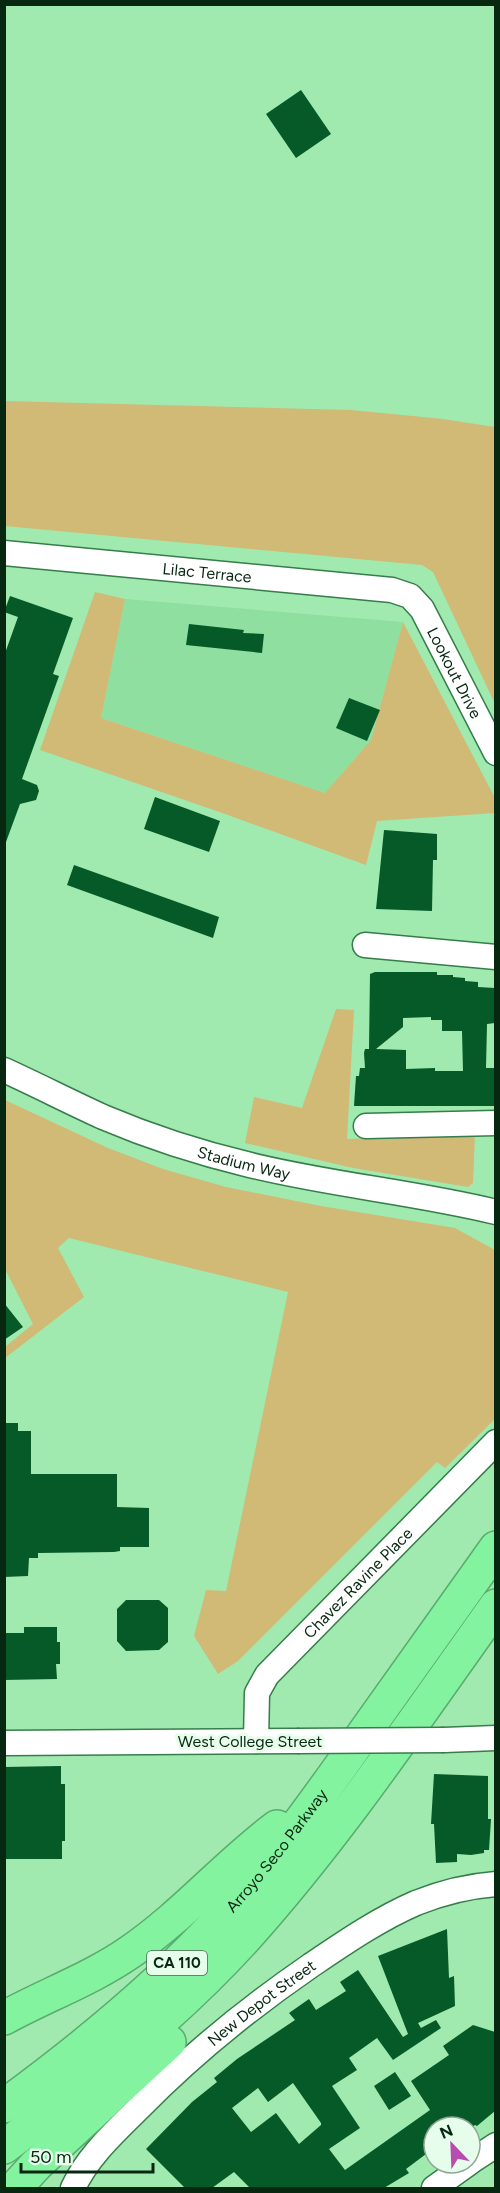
<svg xmlns="http://www.w3.org/2000/svg" width="500" height="2193" font-family="Figtree,sans-serif">
<rect width="100%" height="100%" fill="#a0eab0"/>
<!-- built -->
<path fill="#8edfa0" d="M125,599l278,23 -32,118 -46,53 -224,-75z"/>
<!-- green -->
<path fill="#d1b976" d="M5,401l346,9 92,9 52,8v277l-62,-132 -11,-7 -417,-39z
M95,592l30,7 -24,119 224,75 46,-53 32,-118 92,176v15l-118,8 -11,44 -138,-50 -188,-65z
M336,1009l18,1 -7,129 128,-5 -2,49 -5,4 -115,-19 -108,-25 9,-46 48,11z
M5,1100l103,48 55,21 63,18 95,19 134,22 40,22v169l-50,49 -8,-6 -199,199 -20,13 -24,-38 12,-46 20,1 62,-299 -219,-54 -11,10 26,49 -79,61v-11l28,-23 -28,-55z"/>
<!-- building -->
<path fill="#055a28" fill-rule="evenodd" d="M301,90l30,44 -35,24 -30,-44z
M10,596l63,22 -20,56 6,2 -37,103 15,6 2,6 -3,9 -16,4 -14,38 -2,-186 14,-39 -14,-5z
M189,624l55,6 -1,3 21,1 -2,19 -76,-8z
M349,698l31,12 -13,31 -31,-13z
M155,797l65,24 -11,31 -65,-23z
M384,830l53,4v26h-4l-1,51 -56,-2z
M74,865l145,52 -6,21 -146,-53z
M375,972h62v3h16v2l12,1v3l13,1v5l17,1v35l-8,1 -1,44h9v38h-141l2,-30h3l1,-8h5l-1,-15 1,-4h4l1,-75zM431,1017v3h11v11h20l1,40h-28v-3l-29,1v-19l-30,-1 27,-22v-9z
M4,1303l19,24 -19,13z
M4,1423h14v8h13v43h86v33l32,1v39h-29v4l-6,1 -76,1v5h-9l-1,18 -24,1z
M126,1600h33l9,8v34l-9,8 -33,1 -9,-10v-32z
M24,1627h33v15h3v22h-4l1,15 -53,1v-47h20z
M61,1766v18h4v57h-3v18h-58v-92z
M434,1774l54,2v43h3l-2,31h-5v3l-13,2 -14,-1v8l-21,1 -2,-39h-3z
M447,1929l2,49 5,-2 1,30 -37,17 3,5 15,-8 5,8 -48,32 -16,-22 -28,20 8,12 -25,16 28,42 -31,21 16,21 85,-60 -19,-29 38,-26 -6,-9 30,-21 22,7v79l-18,15 -2,-1 -3,2h-38v21l-28,21 3,4 -25,15h-134l-16,-16 -22,16h-27l-39,-39 46,-47 25,-20 -3,-4 23,-19 58,-39 -6,-7 20,-14 7,11 30,-19 -6,-9 18,-12 45,67 5,-3 -30,-78zM293,2083l28,40v2l-22,19 -23,-31 -25,19 -19,-24 26,-20 10,14z
M395,2072l16,24 -22,14 -15,-24z"/>
<g fill="none" stroke-linecap="round" stroke-linejoin="round">
<!-- minor casing -->
<g stroke="#357d49" stroke-width="27">
<g id="minor">
<path id="s1" d="M4,553l388,37 18,6 12,13 74,144"/>
<path d="M365,945l131,12"/>
<path id="s2" d="M4,1070c33,15 66,32 99,47 47,20 97,36 147,48 81,20 164,27 246,47"/>
<path d="M366,1126l130,-3"/>
<path d="M444,1740l52,-2"/>
<path id="s3" d="M256,1741l1,-48 10,-18 229,-233"/>
<path d="M4,1743l293,-2"/>
<path d="M470,2162l26,-17"/>
<path id="s4" d="M73,2188c15,-32 41,-55 66,-80 53,-54 110,-100 171,-142 34,-23 69,-47 106,-63 25,-10 53,-17 80,-19"/>
<path d="M434,2188l35,-25"/>
</g>
</g>
<!-- highway casing -->
<g stroke="#59ac6e" stroke-width="36">
<g id="highway">
<path d="M4,2018c42,-23 87,-39 126,-66 54,-37 96,-87 147,-125"/>
<path id="s5" d="M4,2106c78,-57 154,-119 219,-190 53,-58 99,-123 144,-187 43,-60 86,-121 129,-181"/>
<path d="M4,2147c86,-65 171,-131 243,-211 92,-103 169,-218 249,-330"/>
<path d="M15,2188l21,-23 133,-123"/>
</g>
</g>
<!-- minor -->
<use href="#minor" stroke="#fff" stroke-width="24"/>
<!-- highway -->
<use href="#highway" stroke="#84f3a0" stroke-width="33"/>
<!-- minor-bridge casing -->
<g stroke="#357d49" stroke-width="27" stroke-linecap="butt">
<path id="minor-bridge" d="M297,1741l147,-1"/>
</g>
<!-- minor-bridge -->
<use href="#minor-bridge" stroke="#fff" stroke-width="24"/>
</g>
<g text-anchor="middle" dominant-baseline="central" stroke-width="6" stroke-linejoin="round" paint-order="stroke">
<!-- shield labels -->
<rect fill="#e7fdeb" stroke="#4b6752" stroke-width="1.5" x="147" y="1951" width="60" height="24" rx="4.5"/>
<g font-size="15" font-weight="bold" fill="#082711">
<text x="177" y="1963">CA 110</text>
</g>
<!-- street labels -->
<g font-size="16" fill="#082711" stroke="#e7fdeb">
<text stroke="none"><textPath href="#s1" startOffset="204">Lilac Terrace</textPath></text>
<text stroke="none"><textPath href="#s1" startOffset="498">Lookout Drive</textPath></text>
<text stroke="none"><textPath href="#s2" startOffset="258">Stadium Way</textPath></text>
<text stroke="none"><textPath href="#s3" startOffset="198">Chavez Ravine Place</textPath></text>
<text x="250" y="1741">West College Street</text>
<text stroke="none"><textPath href="#s5" startOffset="375">Arroyo Seco Parkway</textPath></text>
<text stroke="none"><textPath href="#s4" startOffset="266">New Depot Street</textPath></text>
</g>
</g>
<!-- border -->
<rect width="500" height="2193" fill="none" stroke="#082711" stroke-width="12"/>
<!-- north arrow -->
<g transform="translate(452 2145) rotate(337)"><circle r="28" fill="#e7fdeb" stroke="#8ea794" stroke-width="1.5"/>
<path d="M0-4.5L10 22L0 15L-10 22Z" fill="#b74db0"/>
<text y="-9" font-size="16" font-weight="bold" text-anchor="middle" fill="#082711">N</text>
</g>
<!-- scale -->
<path d="M21 2163v9h132v-9" fill="none" stroke="#082711" stroke-width="3"/>
<text x="30" y="2163" font-size="18" fill="#082711" stroke="#e7fdeb" stroke-width="4.5" paint-order="stroke">50 m</text>
</svg>
